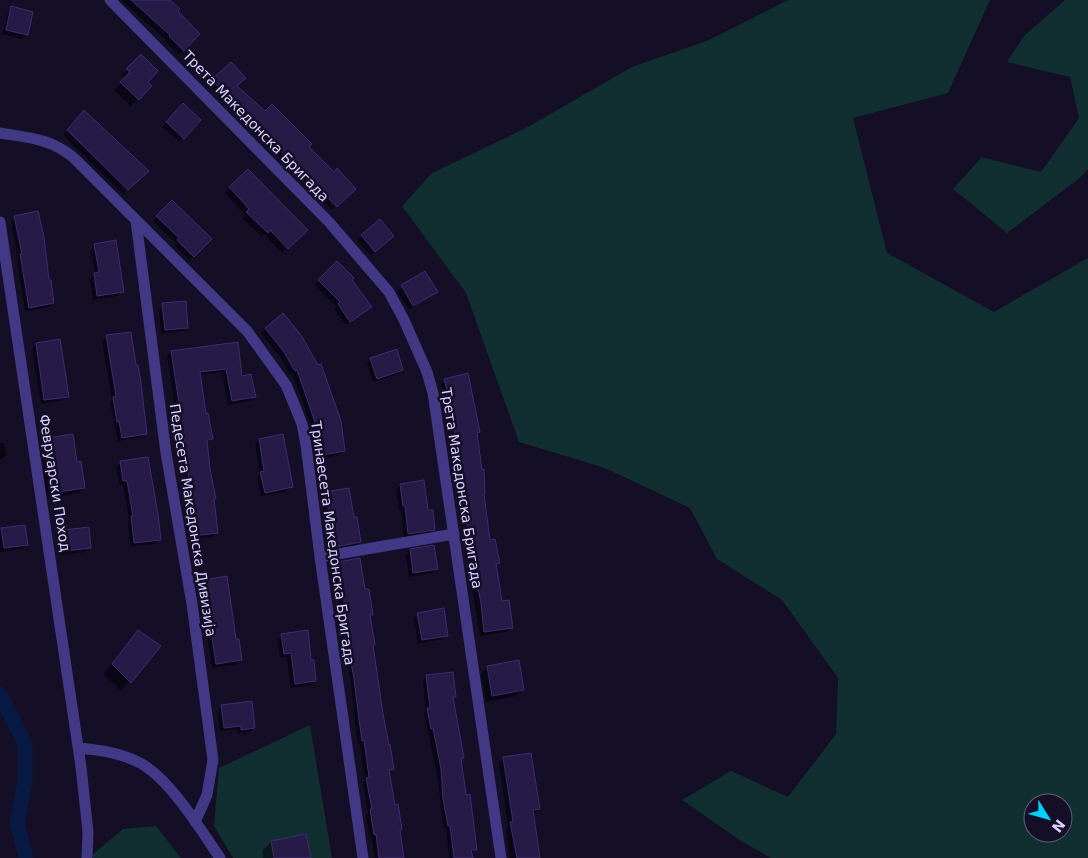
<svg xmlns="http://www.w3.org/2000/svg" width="1088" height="858" font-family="'DejaVu Sans',sans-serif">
<rect width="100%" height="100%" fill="#140e26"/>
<!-- green -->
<path fill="#112f30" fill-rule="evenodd" d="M788,0h202l-42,93 -95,25 34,135 107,59 94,-54v600h-317l-30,-17 -59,-41 49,-29 57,26 48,-63 2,-56 -56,-78 -65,-41 -27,-51 -85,-40 -86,-26 -53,-149 -64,-87 30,-33 94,-45 106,-61 77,-27zM1033,803h30v30h-30z
M1065,0h23v169l-7,8 -74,56 -54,-44 29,-32 59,15 38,-54 -9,-41 -63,-15 17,-26z
M310,725l22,133h-99l-19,-32 5,-58z
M156,826l25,32h-88v-4l30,-25z"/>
<!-- shadow -->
<path fill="#0007" d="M121,0h47l8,11 23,23 -20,21 -14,-14 1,-1z
M12,8l20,5 -6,22 -4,4 -20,-5 6,-22z
M141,56l5,26 5,4 -20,20 -17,-16 10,-10 -4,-4z
M231,63l4,23 30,27 43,34 26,26 21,16 -23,21 -82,-82 1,-2 -43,-41z
M183,105l16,15 -20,22 -17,-15z
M84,112l63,59 -24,23 -60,-59z
M248,171l58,59 -24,23 -18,-19 -2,3 -20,-19 3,-3 -20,-22z
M172,201l39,38 -22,21 -15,-15 2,-2 -23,-22z
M15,218l33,64 5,21 -4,4 -24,4 -8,-52 1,-1 -7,-36z
M379,221l9,19 -17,15 -14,-15z
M95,245l27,47 -4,4 -25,4 -3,-21 5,-5 -4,-24z
M337,263l14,17 15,31 -20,14 -12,-16 3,-2 -22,-22z
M425,272l11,19 -27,19 -12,-19z
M163,305l24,22 -4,4 -22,3 -2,-25z
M283,315l61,136 -4,4 -28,4 -3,-24 4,-4 -21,-58 -2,1 -10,-17 -19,-24z
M106,337l40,96 -5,4 -23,4 -8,-39 2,-2 -10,-59z
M237,344l4,33 13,19 -4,5 -22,4 -6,-33 -23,3 6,40 6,23 -4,5 2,26 6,29 -2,2 4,33 -4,4 -23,3 -3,-27 3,-2 -10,-56 2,-2 -15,-97 4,-4z
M36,345l32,51 -5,4 -22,4 -9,-55z
M371,359l31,11 -4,4 -25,8 -6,-19z
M445,380l34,52 -3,2 13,108 9,21 -3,3 6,36 11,26 -5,4 -27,4 -22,-135 -2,-33 -2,1 -3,-20 2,-2 -12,-63z
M46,439l30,24 8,25 -6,5 -31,5 -6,-53z
M259,440l32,47 -4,4 -26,5 -4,-19 3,-3 -5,-30z
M0,443h4l3,12 -7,5z
M121,463l38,77 -4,4 -25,2 -2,-24 1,-2 -6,-36 -4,1 -3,-18z
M401,485l33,44 -5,4 -25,5 -3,-28h-2l-3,-21z
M325,494l28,25 7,23 -4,4 -25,4 -10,-52z
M2,529l25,15 -4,5 -23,3v-21z
M64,531l26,17 -5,4 -23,3 -2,-20z
M410,550l26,19 -4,4 -23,4 -3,-22z
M338,563l26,28 8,23 -3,3 5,27 -2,2 10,69 10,54 -4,4 15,85h-28l-3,-20h-2l-4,-23 2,-2 -5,-30 2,-2 -5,-37h-2l-3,-20 -4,-41 -10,-52 3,-4 -6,-34h-2l-4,-23z
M203,581l32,60 6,18 -4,5 -25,4 -13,-83z
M418,614l29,21 -4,4 -25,5 -4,-26z
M138,632l22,14 -39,45 -17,-17z
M282,635l28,27 5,19 -4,4 -20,3 -4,-31 -7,1 -2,-19z
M487,667l36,22 -7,7 -30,6 -5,-28z
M427,676l28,21 -3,3 10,57 -2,3 5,36 11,53 -5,5 1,4h-23l-3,-29h-2l-7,-55 -13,-61 2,-2 -3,-30z
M222,706l32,21 -4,5 -13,1v-4l-17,2 -2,-21z
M504,758l35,51 -7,5 7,44h-29l-4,-30 2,-2 -9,-63z
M305,836l5,22h-47l-1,-7 9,-9z"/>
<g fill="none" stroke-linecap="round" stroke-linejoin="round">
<!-- canal -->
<path stroke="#081a44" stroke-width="15" d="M0,694l25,50v37l-8,41 9,36"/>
</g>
<!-- building -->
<path fill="#261a47" stroke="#3f2b74" d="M131,0h39l10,9 -2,2 22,23 -16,17 -15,-15 1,-1z
M11,6l22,6 -5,23 -22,-5z
M141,54l17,17 -10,11 4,4 -13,14 -19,-18 10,-10 -4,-3z
M231,62l15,16 -9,8 28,25 7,-7 40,40 -3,3 25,25 3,-4 19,21 -19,18 -84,-84 2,-1 -44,-42z
M183,103l18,17 -17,19 -18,-17z
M84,110l65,61 -21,19 -61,-60z
M248,169l60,61 -20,19 -18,-19 -2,3 -22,-21 3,-3 -20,-22z
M172,200l40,39 -18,18 -17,-17 2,-2 -23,-22z
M38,211l6,26 5,43h2l3,23 -25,5 -9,-54h2l-8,-38z
M380,219l14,17 -19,16 -14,-17z
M116,240l8,52 -27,4 -3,-23 5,-1 -5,-28z
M337,261l17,17 -2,2 20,27 -22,15 -12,-18 2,-2 -22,-22z
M425,271l13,21 -25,14 -12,-21z
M186,301l2,27 -23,2 -3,-27z
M283,313l18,22 17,30 3,-1 20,57 4,30 -29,5 -4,-27 5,-1 -20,-58 -2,1 -11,-19 -19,-24z
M131,332l5,33h2l3,18 6,51 -25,4 -3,-17 -2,1 -4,-25 3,-1 -10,-61z
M60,339l9,58 -25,3 -8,-57z
M238,342l4,34 9,-2 5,23 -24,4 -6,-32 -26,3 6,42 2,-1 5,26 -6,1 3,29 6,30h-2l4,34 -24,3 -3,-28h3l-10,-58 2,-1 -15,-98z
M397,349l6,21 -26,9 -7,-21z
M468,373l12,59 -3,1 5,37 2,-1 1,25h-1l6,46 5,-1 5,24 -4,1 6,37 7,-1 4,28 -29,4 -3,-28 -19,-108 -2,-31h-2l-3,-21 2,-1 -5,-33 -8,-31z
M73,434l4,28 4,-1 4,27 -33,5 -6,-55z
M283,434l10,53 -28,6 -5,-21 4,-1 -5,-32z
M148,457l10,57 3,26 -27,3 -3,-27h2l-6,-35h-4l-3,-20z
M424,480l4,30h5l2,20 -27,4 -3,-28h-2l-3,-22z
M349,488l5,29h3l4,25 -26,5 -10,-55z
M25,525l3,20 -24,3 -3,-20z
M89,527l2,21 -25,3 -2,-21z
M434,545l4,24 -25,4 -3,-24z
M360,558l5,31h4l4,26h-3l5,30h-2l10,69 6,31 1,-1 4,25 -5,1 6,35 3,-1 4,25 -2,1 4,28h-25l-3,-24 -2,1 -4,-26h2l-6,-31 3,-1 -5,-37 -2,1 -3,-22 -5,-40 -10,-54h4l-6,-36 -2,1 -4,-25h2v-3z
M227,576l9,63h3l3,21 -26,4 -13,-84z
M444,608l4,28 -26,4 -5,-27z
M138,630l23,16 -30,37 -19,-19z
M308,630l3,30h3l2,21 -21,3 -4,-31 -7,1 -3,-20z
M519,660l5,30 -32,6 -5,-30z
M453,672l3,25h-3l11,61h-3l5,37 4,-1 7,56h-6l2,8h-19l-4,-32h-2l-5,-27 -2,-30 -8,-41 -2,1 -4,-21h3l-4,-33z
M252,701l3,27 -14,2v-4l-17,2 -3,-23z
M531,753l9,56 -7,1 7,48h-23l-7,-36h3l-10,-65z
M306,834l5,24h-37l-3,-17z"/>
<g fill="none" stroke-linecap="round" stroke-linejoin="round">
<!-- street -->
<path stroke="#413886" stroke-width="11" d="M110,0l219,222 60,70 15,28 23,52 6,21 68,465
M0,133c29,5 50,5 74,25l173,173 39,54 8,19 8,20 4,21 14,112 43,301
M136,221l30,232 26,151 21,156 -6,35 -12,27
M0,222l81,545 7,65 -1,26
M320,557l134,-23
M79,748c21,2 43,5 63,16 29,17 59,66 78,94"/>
</g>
<g text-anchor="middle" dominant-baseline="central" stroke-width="5" stroke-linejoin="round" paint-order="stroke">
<!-- street labels -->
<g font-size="14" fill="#dbd3ff" stroke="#140e26">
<text transform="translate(256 126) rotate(46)">Трета Македонска Бригада</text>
<text transform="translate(55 483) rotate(81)">Февруарски Поход</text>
<text transform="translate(462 488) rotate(81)">Трета Македонска Бригада</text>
<text transform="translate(193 520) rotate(81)">Педесета Македонска Дивизија</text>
<text transform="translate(333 543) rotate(82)">Тринаесета Македонска Бригада</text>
</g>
</g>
<!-- north arrow -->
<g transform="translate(1048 818) rotate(127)"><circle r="24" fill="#140e26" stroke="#645d7d"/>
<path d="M0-4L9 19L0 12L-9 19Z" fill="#00d2fe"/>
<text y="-8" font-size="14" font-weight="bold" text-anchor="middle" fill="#dbd3ff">N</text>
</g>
</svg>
